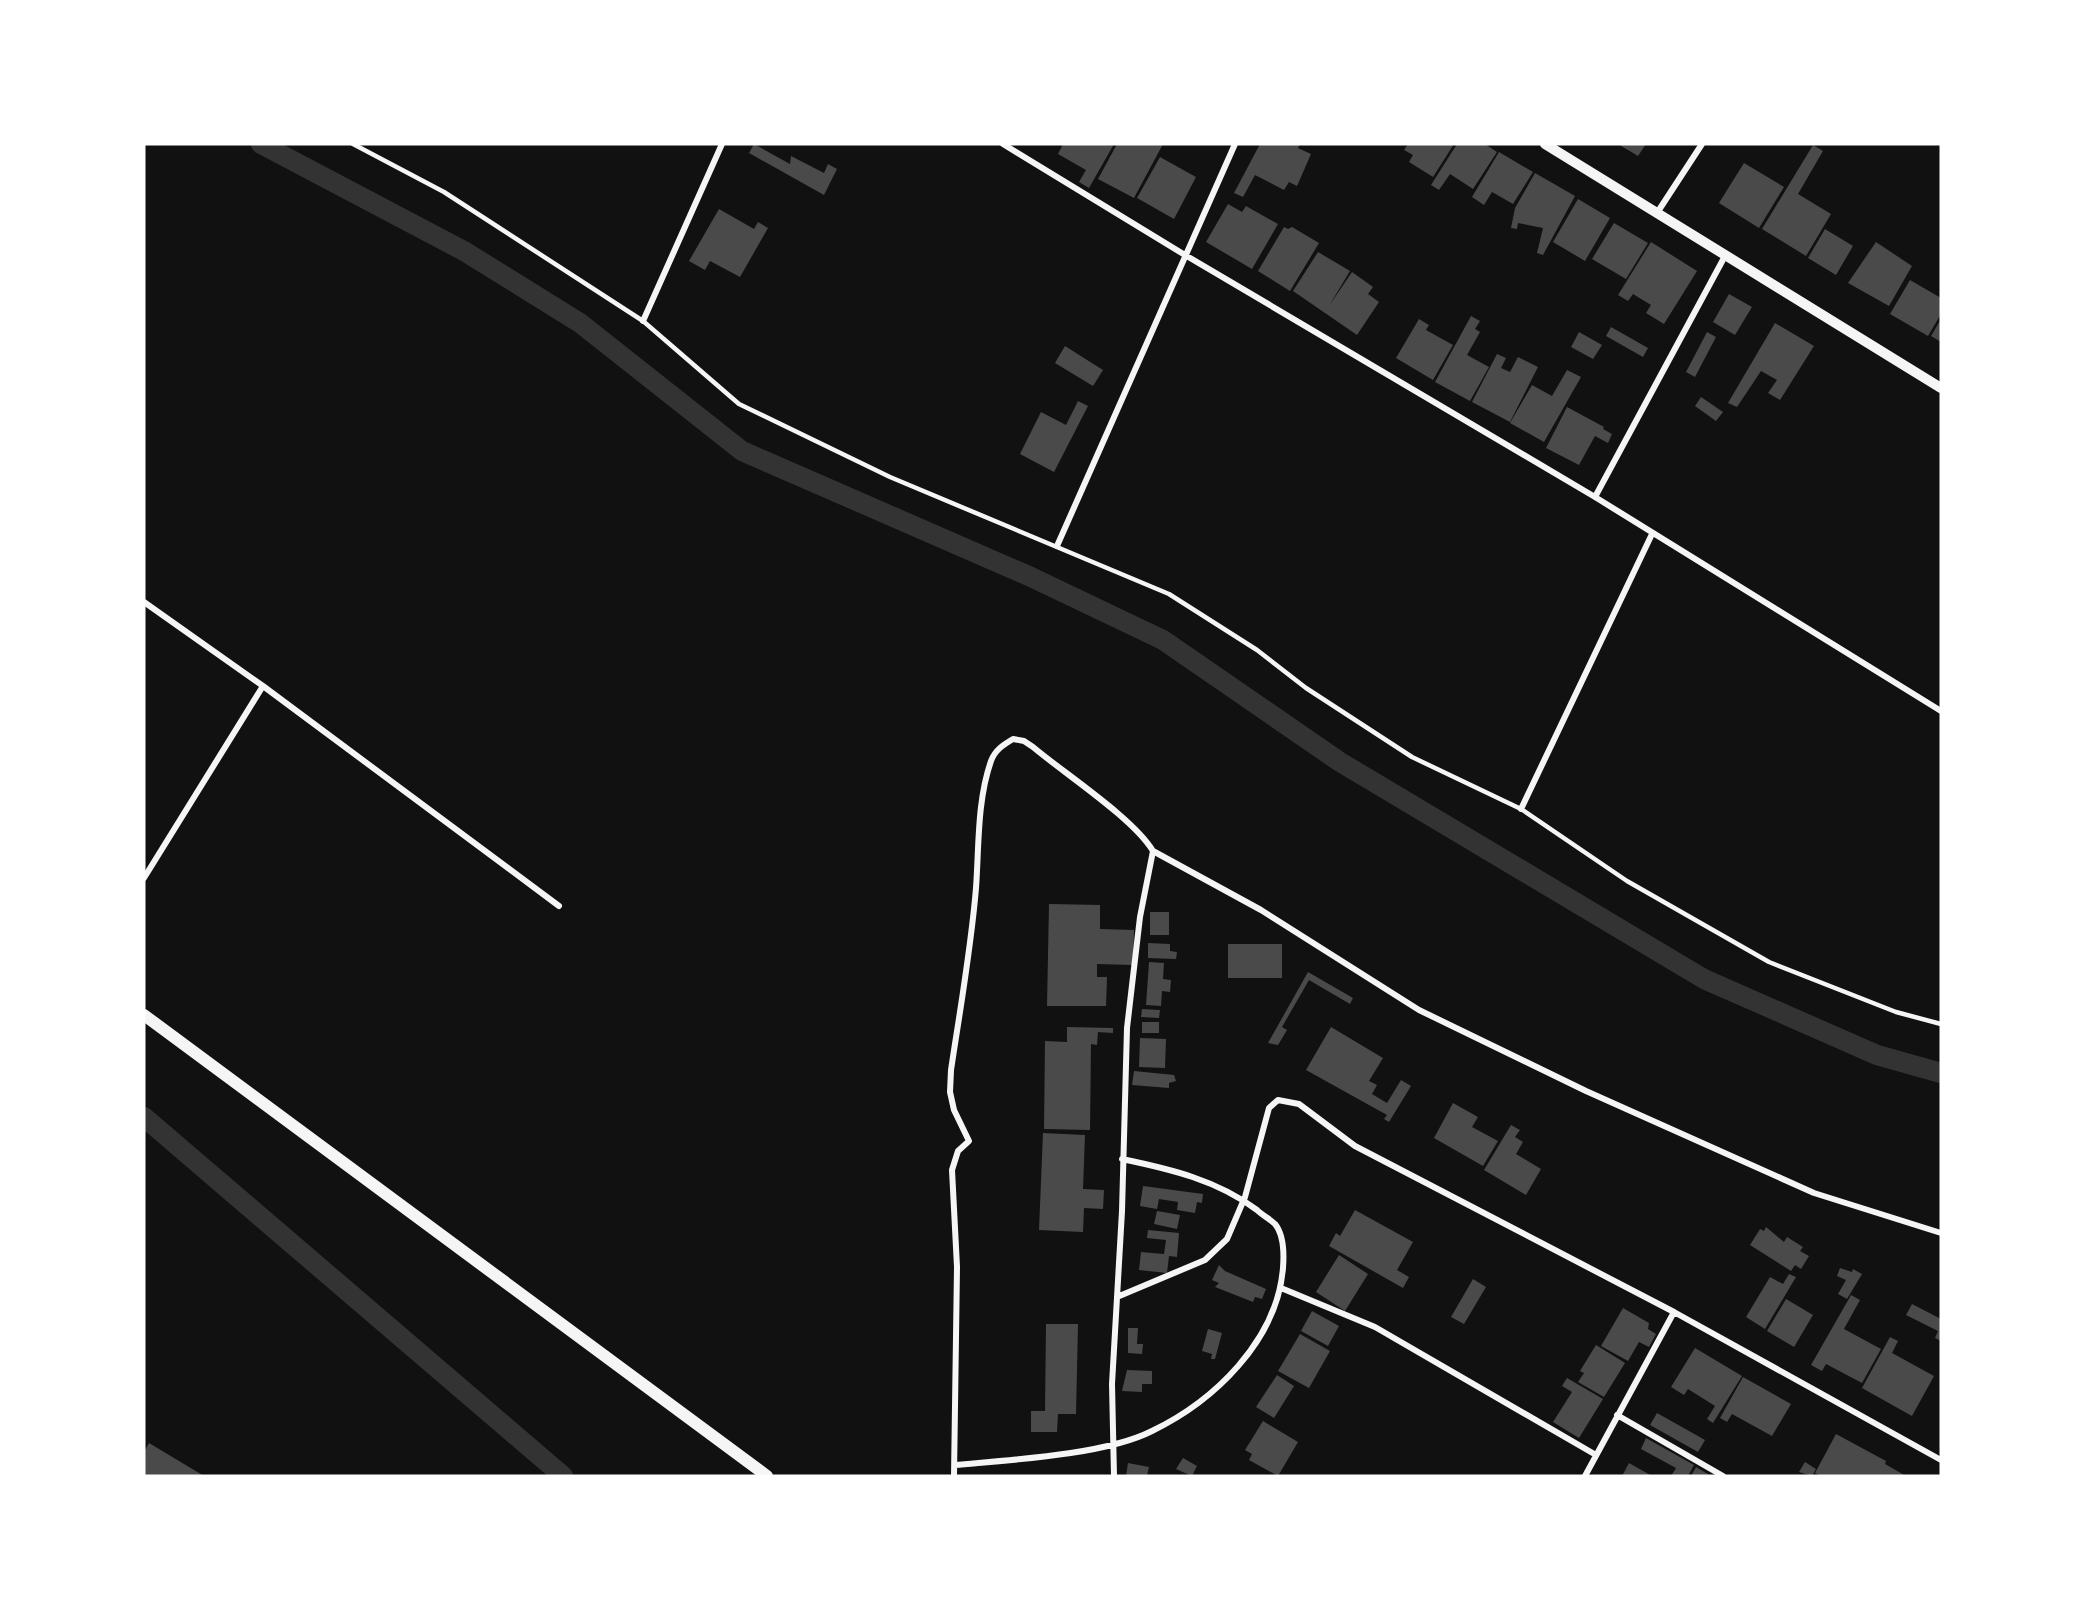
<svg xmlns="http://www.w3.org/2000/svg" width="2085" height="1620" font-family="'Source Sans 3',sans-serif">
<rect width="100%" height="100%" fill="#111"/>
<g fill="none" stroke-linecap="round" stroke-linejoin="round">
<!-- canal -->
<path stroke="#333" stroke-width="20" d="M261,144l203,107 116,72 162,128 289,126 132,63 177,122 364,217 173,76 64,18
M144,1117l419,359"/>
</g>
<!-- building -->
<path fill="#4a4a4a" d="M754,144l36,20 1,-8 33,17 4,-9 9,5 -13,26 -75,-42z
M1063,144h51l-25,44 -10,-6 7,-12 -28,-16z
M1117,144h46l-29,54 -36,-19z
M1260,144h40l-2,4 13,6 -14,32 -8,-4 -5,8 -29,-15 -12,22 -9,-4z
M1408,144h46l-21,33 -24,-15 4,-7 -9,-5z
M1457,144h28l12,8 -24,37 -23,-15 -11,16 -8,-5z
M1618,144h28l-8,12z
M1813,145l10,6 -25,43 33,20 -25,42 -44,-27z
M1499,152l34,20 -20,32 -21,-12 -8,13 -12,-8z
M1160,157l36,20 -22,42 -37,-21z
M1744,163l40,24 -25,41 -40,-25z
M1535,173l40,23 -32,59 -6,-2 6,-25 -25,-5 -1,6 -6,-1 4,-20z
M1578,199l32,19 -25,43 -32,-19z
M1228,204l14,8 4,-6 32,18 -26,45 -46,-27z
M719,209l35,20 4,-7 10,6 -28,49 -30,-16 -5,9 -16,-9z
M1614,223l34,20 -22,36 -34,-20z
M1284,227l4,2 4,-2 27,16 -29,48 -32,-20z
M1825,229l28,17 -17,29 -28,-17z
M1651,242l46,29 -33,53 -18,-11 5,-8 -18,-11 -5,7 -10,-6z
M1876,242l36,24 -23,40 -41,-23z
M1318,252l32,19 -21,35 23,-34 21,15 -5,7 11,8 -22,33 -64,-44z
M1910,280l31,18v16l-13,22 -38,-22z
M1729,294l23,13 -17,28 -22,-13z
M1471,316l9,5 -5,8 5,3 -13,23 22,12 -19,34 -35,-19z
M1419,319l10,6 -3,5 27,15 -20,35 -37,-22z
M1941,319v23l-10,-6z
M1775,323l39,23 -34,54 -12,-7 9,-13 -16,-9 -24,36 -9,-4z
M1611,327l37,21 -5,9 -37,-21z
M1579,332l23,13 -9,14 -22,-12z
M1707,332l9,5 -21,40 -9,-5z
M1065,346l38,24 -10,16 -38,-23z
M1497,354l9,4 -5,10 9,4 8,-15 20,10 -28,55 -38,-20z
M1567,370l14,7 -37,65 -34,-19 22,-38 20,11z
M1701,397l22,15 -7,9 -21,-15z
M1078,401l10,5 -34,66 -34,-18 21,-42 25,13z
M1567,407l37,20 -1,2 9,5 -4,9 -13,-7 -16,29 -33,-17z
M1049,904l51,1v24l34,1 -1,35 -36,-1v13h10l-1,29h-59z
M1150,912h19v23h-19z
M1148,943l22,1v7l7,1 -1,7 -28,-1z
M1228,944h54v34h-54z
M1149,962l15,1 -1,16 8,1 -1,12 -8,-1 -1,15 -15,-1z
M1308,972l45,26 -3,6 -41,-24 -27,47 5,3 -9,15 -10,-2z
M1142,1009l18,1 -1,8 -18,-1z
M1142,1022h17v11h-17z
M1067,1027l46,1v5l-15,-1 -1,13 -6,-1 -1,86 -46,-1 1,-88 22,1z
M1331,1027l52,31 -14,23 8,4 -5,9 15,9 14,-23 10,6 -22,36 -5,-3 3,-4 -81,-45z
M1140,1038l26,1 -1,29 -26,-1z
M1134,1071l40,4 2,6 -7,2v5l-37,-3z
M1453,1103l25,14 -6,10 26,14 -15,25 -49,-28z
M1511,1125l9,5 -5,7 8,5 -7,12 25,15 -15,26 -42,-25z
M1043,1133l42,2 -2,54 21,1 -1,19 -19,-1 -1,24 -44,-2z
M1143,1186l60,8 -1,9 -5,-1 -2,11 -18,-3 1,-8 -19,-3 -2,10 -17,-3z
M1355,1210l58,32 -16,28 12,7 -6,11 -74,-42 7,-13 4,3z
M1157,1211l23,4 -3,14 -23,-5z
M1766,1227l18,15 3,-5 16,10 -3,4 9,5 -8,13 -6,-4 -4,6 -41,-26 10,-16 4,2z
M1148,1230l31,3 -2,24 -8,-1 -2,17 -28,-3 2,-18 23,2 2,-14 -19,-2z
M1339,1255l29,19 -23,37 -29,-19z
M1219,1265l6,6 41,18 -4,10 -7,-2 -2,5 -38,-15 4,-4 -7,-3z
M1840,1268l12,4 1,-3 9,5 -15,25 -9,-5 8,-14 -9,-4z
M1789,1274l7,3 -31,52 -19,-12 24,-40 13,7z
M1473,1279l13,8 -22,37 -13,-7z
M1851,1295l9,5 -16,29 37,20 -19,34 -36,-19 -4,7 -11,-6z
M1786,1299l27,16 -19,32 -27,-16z
M1912,1304l29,15v22l-6,-3 3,-7 -32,-16z
M1623,1308l26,15 -1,6 8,5 -7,13 -10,-5 -11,19 -27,-15z
M1312,1311l27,15 -11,20 -27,-15z
M1046,1324h32l-2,90h-18l-1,18h-26v-21h14z
M1128,1328h10l-1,16h6l-1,10 -14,-1z
M1208,1329l14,4 -7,26h-4l1,-5 -10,-3z
M1300,1334l30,17 -21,37 -31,-17z
M1890,1337l8,4 -6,12 42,23 -22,40 -50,-28z
M1596,1345l29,18 -21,34 -26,-15 6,-9 -4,-2z
M1695,1348l47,28 -29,47 -6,-4 8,-13 -27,-17 -4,6 -13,-8z
M1127,1370l25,1v13h-10v8l-20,-1z
M1277,1375l17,11 -20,32 -18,-11z
M1743,1377l48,27 -19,32 -40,-22 -5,8 -7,-4z
M1567,1378l36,21 -24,39 -26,-16 19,-30 -10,-6z
M1657,1413l48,27 -7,12 -48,-27z
M1263,1421l35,21 -20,34 -29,-16 3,-6 -7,-4z
M1836,1434l50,27 -1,3 21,12h-85l-6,-3z
M1646,1438l48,27 -6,11h-17l5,-8 -35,-19z
M149,1443l55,33h-60v-24z
M1183,1458l14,8 -5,10 -16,-7z
M1805,1462l11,7 -4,7 -13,-4z
M1128,1463l21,4 -2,9h-21z
M1629,1463l23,13h-30z
M1696,1467l15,9h-20z"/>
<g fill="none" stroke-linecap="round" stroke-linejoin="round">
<!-- service -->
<path stroke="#f5f5f5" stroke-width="4.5" d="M353,144l91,48 199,129 96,83 151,73 279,117 88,56 49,38 106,69 109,52 106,72 142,81 127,50 45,12"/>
<!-- minor -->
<path stroke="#f5f5f5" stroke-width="6" d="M1003,144l182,111 410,242 346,214
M1657,213l45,-69
M643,321l79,-177
M1595,497l130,-241
M1057,546l178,-402
M144,602l119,84 296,220
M1521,809l131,-275
M144,878l119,-192
M1281,1288l94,39 221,128
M1117,1297l88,-37 22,-21 18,-42 24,-89 9,-8 21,4 56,42 319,166
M1617,1415l106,61
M955,1465c54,-5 150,-10 197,-34 62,-30 125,-90 131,-163 1,-13 1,-33 -8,-44 -5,-5 -13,-9 -18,-14 -40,-30 -87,-41 -135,-51
M954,1476l3,-209 -5,-97 6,-19 11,-10 -15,-31 -4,-18 1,-22c9,-60 20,-121 25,-182 3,-41 1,-87 15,-127 4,-11 12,-16 22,-22l11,2 9,6c32,27 100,71 120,104l108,59 158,100 167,81 228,102 127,40
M1114,1476l-2,-92 10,-173 5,-183 13,-111 13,-66
M1585,1476l89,-164 267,148"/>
<!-- tertiary -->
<path stroke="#f5f5f5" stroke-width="10" d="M1545,144l396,244"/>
<!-- secondary -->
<path stroke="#f5f5f5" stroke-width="12" d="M144,1015l623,461"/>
</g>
<!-- border -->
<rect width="2085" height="1620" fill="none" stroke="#ffffff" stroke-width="291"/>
</svg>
